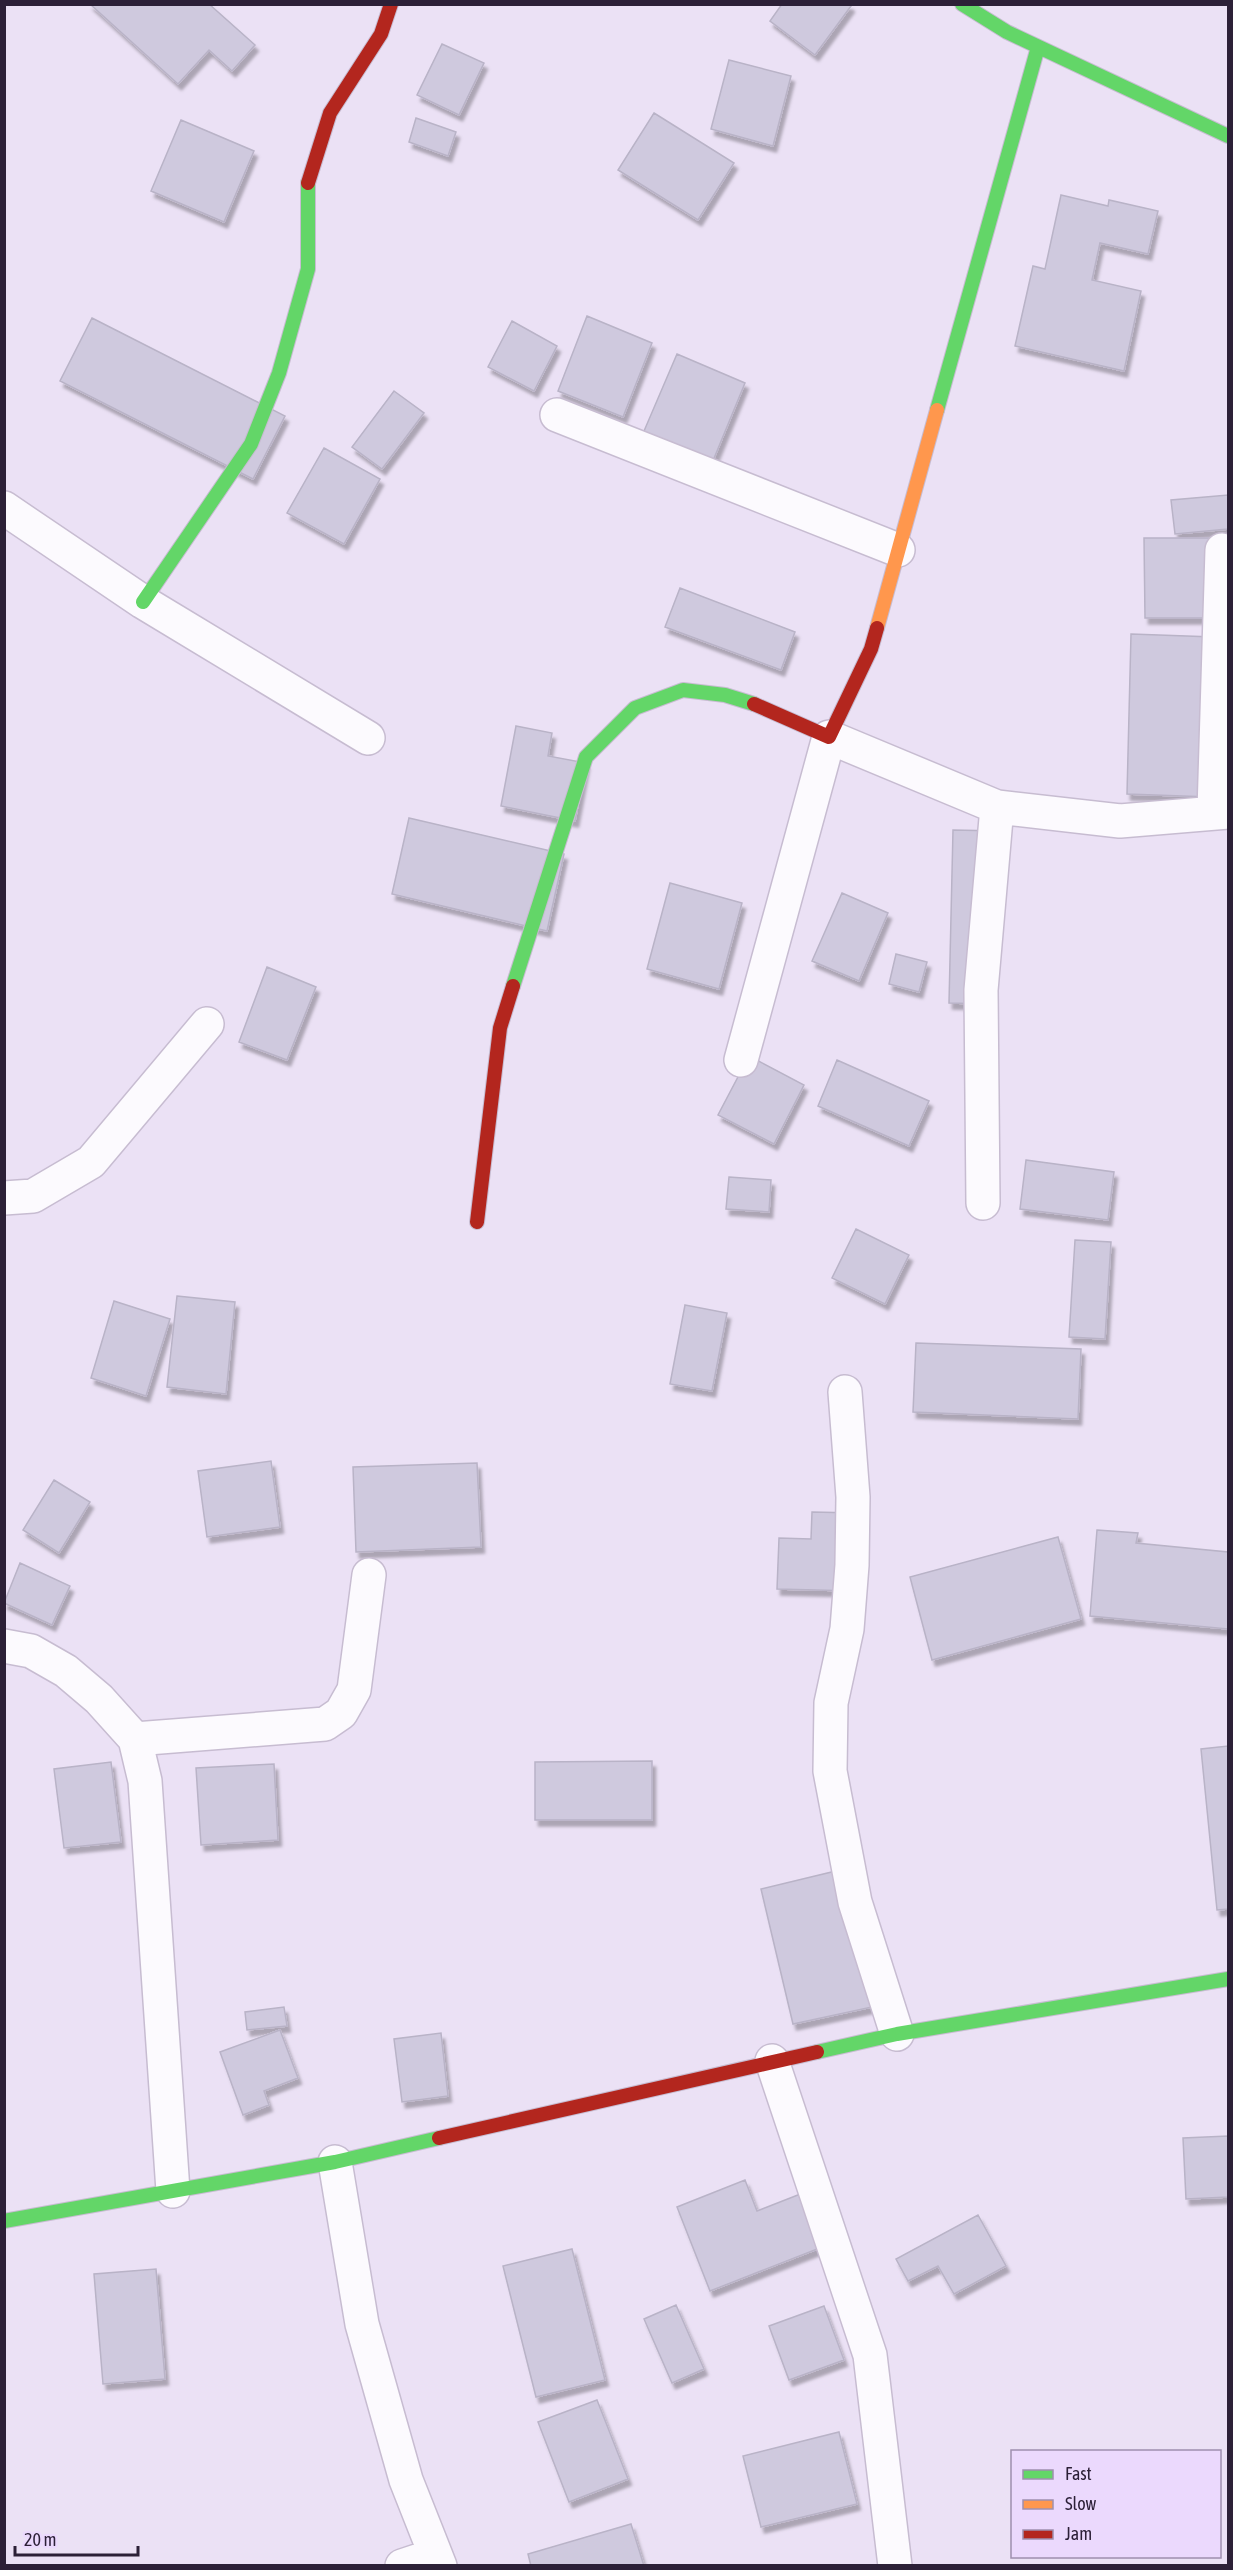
<svg xmlns="http://www.w3.org/2000/svg" width="1233" height="2570" font-family="'Asap Condensed',sans-serif">
<defs>
<filter id="shadow"><feDropShadow dx="3.5" dy="6" stdDeviation="1.5" flood-color="#0004"/></filter>
</defs>
<rect width="100%" height="100%" fill="#ebe1f5"/>
<!-- building -->
<path fill="#cfc9de" stroke="#b9b3c7" stroke-width="1.5" filter="url(#shadow)" d="M90,4h119l46,41 -23,26 -23,-21 -31,34z
M782,4h67l2,2 -36,49 -45,-34z
M442,44l42,19 -25,52 -42,-20z
M729,60l62,16 -18,70 -62,-17z
M654,113l80,50 -36,57 -80,-50z
M416,118l40,14 -8,24 -39,-14z
M181,120l73,31 -30,71 -73,-31z
M1061,195l47,11 1,-6 49,11 -10,43 -48,-11 -8,37 49,11 -17,80 -109,-25 18,-80 12,3z
M587,316l65,27 -29,74 -65,-26z
M92,318l193,98 -32,63 -193,-98z
M512,321l45,25 -23,45 -46,-24z
M677,354l68,29 -35,85 -69,-30z
M394,391l30,22 -42,56 -30,-22z
M324,448l56,31 -36,65 -57,-31z
M1228,495v34l-53,5 -4,-34z
M1144,538h82v80h-81z
M680,588l115,44 -14,38 -116,-43z
M1131,634l83,3 -4,160 -83,-3z
M516,726l36,7 -4,23 38,7 -11,58 -74,-15z
M409,818l155,36 -17,77 -155,-37z
M953,830l47,1 -12,173 -39,-1z
M670,883l72,20 -23,86 -72,-20z
M842,893l46,20 -29,68 -47,-20z
M896,954l31,8 -8,30 -30,-8z
M267,967l49,20 -29,73 -48,-18z
M749,1056l55,29 -30,59 -56,-29z
M837,1060l92,41 -20,45 -91,-40z
M1026,1160l88,12 -6,48 -88,-11z
M729,1177l42,3 -2,32 -43,-3z
M856,1229l53,26 -24,49 -53,-26z
M1075,1240l36,2 -6,97 -36,-2z
M177,1296l58,6 -9,92 -59,-7z
M114,1301l56,18 -24,77 -55,-18z
M685,1305l42,8 -15,78 -42,-7z
M916,1343l165,6 -3,70 -165,-7z
M271,1461l9,66 -73,10 -9,-66z
M477,1463l4,84 -125,5 -3,-85z
M54,1480l36,22 -31,51 -36,-23z
M812,1512l45,1 -2,78 -78,-2 2,-51 32,1z
M1097,1530l41,3 -2,10 92,9v77l-138,-13z
M1058,1537l23,82 -149,41 -22,-83z
M20,1563l50,23 -18,39 -48,-22z
M20,1563l50,23 -18,39 -48,-22z
M1228,1746v163l-11,1 -16,-161z
M652,1761v59h-117v-58z
M111,1762l10,80 -57,6 -10,-79z
M111,1762l10,80 -57,6 -10,-79z
M274,1764l4,76 -77,5 -5,-77z
M274,1764l4,76 -77,5 -5,-77z
M840,1870l32,137 -79,17 -32,-135z
M284,2007l3,19 -40,4 -2,-18z
M284,2007l3,19 -40,4 -2,-18z
M280,2030l18,48 -34,13 5,14 -26,10 -23,-63z
M280,2030l18,48 -34,13 5,14 -26,10 -23,-63z
M441,2033l7,63 -46,6 -8,-63z
M441,2033l7,63 -46,6 -8,-63z
M1228,2136v61l-42,2 -3,-61z
M745,2180l12,31 51,-20 22,53 -120,47 -33,-84z
M978,2215l28,51 -52,28 -16,-28 -30,15 -12,-22z
M572,2249l33,131 -69,17 -33,-131z
M572,2249l33,131 -69,17 -33,-131z
M156,2269l9,110 -62,5 -9,-110z
M156,2269l9,110 -62,5 -9,-110z
M676,2305l28,64 -32,14 -28,-64z
M676,2305l28,64 -32,14 -28,-64z
M824,2306l20,54 -55,20 -20,-54z
M824,2306l20,54 -55,20 -20,-54z
M597,2400l31,79 -59,23 -31,-80z
M597,2400l31,79 -59,23 -31,-80z
M839,2432l18,72 -96,23 -18,-71z
M839,2432l18,72 -96,23 -18,-71z
M631,2524l13,42h-113l-3,-12z
M631,2524l13,42h-113l-3,-12z"/>
<g fill="none" stroke-linecap="round" stroke-linejoin="round">
<!-- street casing -->
<g stroke="#c7bcd1" stroke-width="36">
<path id="street" d="M557,415l341,135
M4,508l139,94 225,136
M1214,811l8,-261
M741,1060l88,-323 168,70 123,14 108,-9
M4,1198l29,-2 58,-34 116,-138
M983,1203l-2,-213 16,-183
M845,1392l8,105 -1,68 -5,64 -16,74 -1,68 25,131 42,132
M4,1646l27,5 35,20 33,28 36,40 10,42 28,410
M135,1739l190,-15 16,-11 13,-23 15,-115
M772,2061l98,294 25,211
M335,2162l27,162 44,156 34,86
M402,2566l33,-11"/>
</g>
<!-- fast casing -->
<g stroke="#c7bcd1" stroke-width="16">
<path id="fast" d="M962,4l45,28 221,104
M937,410l101,-363
M143,602l108,-158 28,-71 29,-104v-86
M513,986l73,-229 49,-49 48,-18 42,5 29,9
M817,2052l80,-18 331,-55
M4,2221l331,-59 104,-24"/>
</g>
<!-- slow casing -->
<g stroke="#c7bcd1" stroke-width="16">
<path id="slow" d="M877,628l60,-218"/>
</g>
<!-- jam casing -->
<g stroke="#c7bcd1" stroke-width="16">
<path id="jam" d="M308,183l22,-70 51,-79 10,-30
M754,704l75,33 42,-88 6,-21
M477,1222l23,-194 13,-42
M439,2138l378,-86"/>
</g>
<!-- street -->
<use href="#street" stroke="#fcfafe" stroke-width="33"/>
<!-- fast -->
<use href="#fast" stroke="#63d668" stroke-width="14"/>
<!-- slow -->
<use href="#slow" stroke="#ff974d" stroke-width="14"/>
<!-- jam -->
<use href="#jam" stroke="#b3261e" stroke-width="14"/>
</g>
<!-- border -->
<rect width="1233" height="2570" fill="none" stroke="#2c2037" stroke-width="12"/>
<!-- legend -->
<rect x="1011" y="2450" width="210" height="108" fill="#ebd9fd" stroke="#9f8fae" stroke-width="1.5"/>
<rect x="1023" y="2470" width="30" height="9" fill="#63d668" stroke="#9f8fae" stroke-width="1.5"/>
<text x="1065" y="2480" font-size="18" fill="#2c2037">Fast</text>
<rect x="1023" y="2500" width="30" height="9" fill="#ff974d" stroke="#9f8fae" stroke-width="1.5"/>
<text x="1065" y="2510" font-size="18" fill="#2c2037">Slow</text>
<rect x="1023" y="2530" width="30" height="9" fill="#b3261e" stroke="#9f8fae" stroke-width="1.5"/>
<text x="1065" y="2540" font-size="18" fill="#2c2037">Jam</text>
<!-- scale -->
<path d="M15 2546v9h123v-9" fill="none" stroke="#2c2037" stroke-width="3"/>
<text x="24" y="2546" font-size="18" fill="#2c2037" stroke="#ebd9fd" stroke-width="4.5" paint-order="stroke">20 m</text>
</svg>
